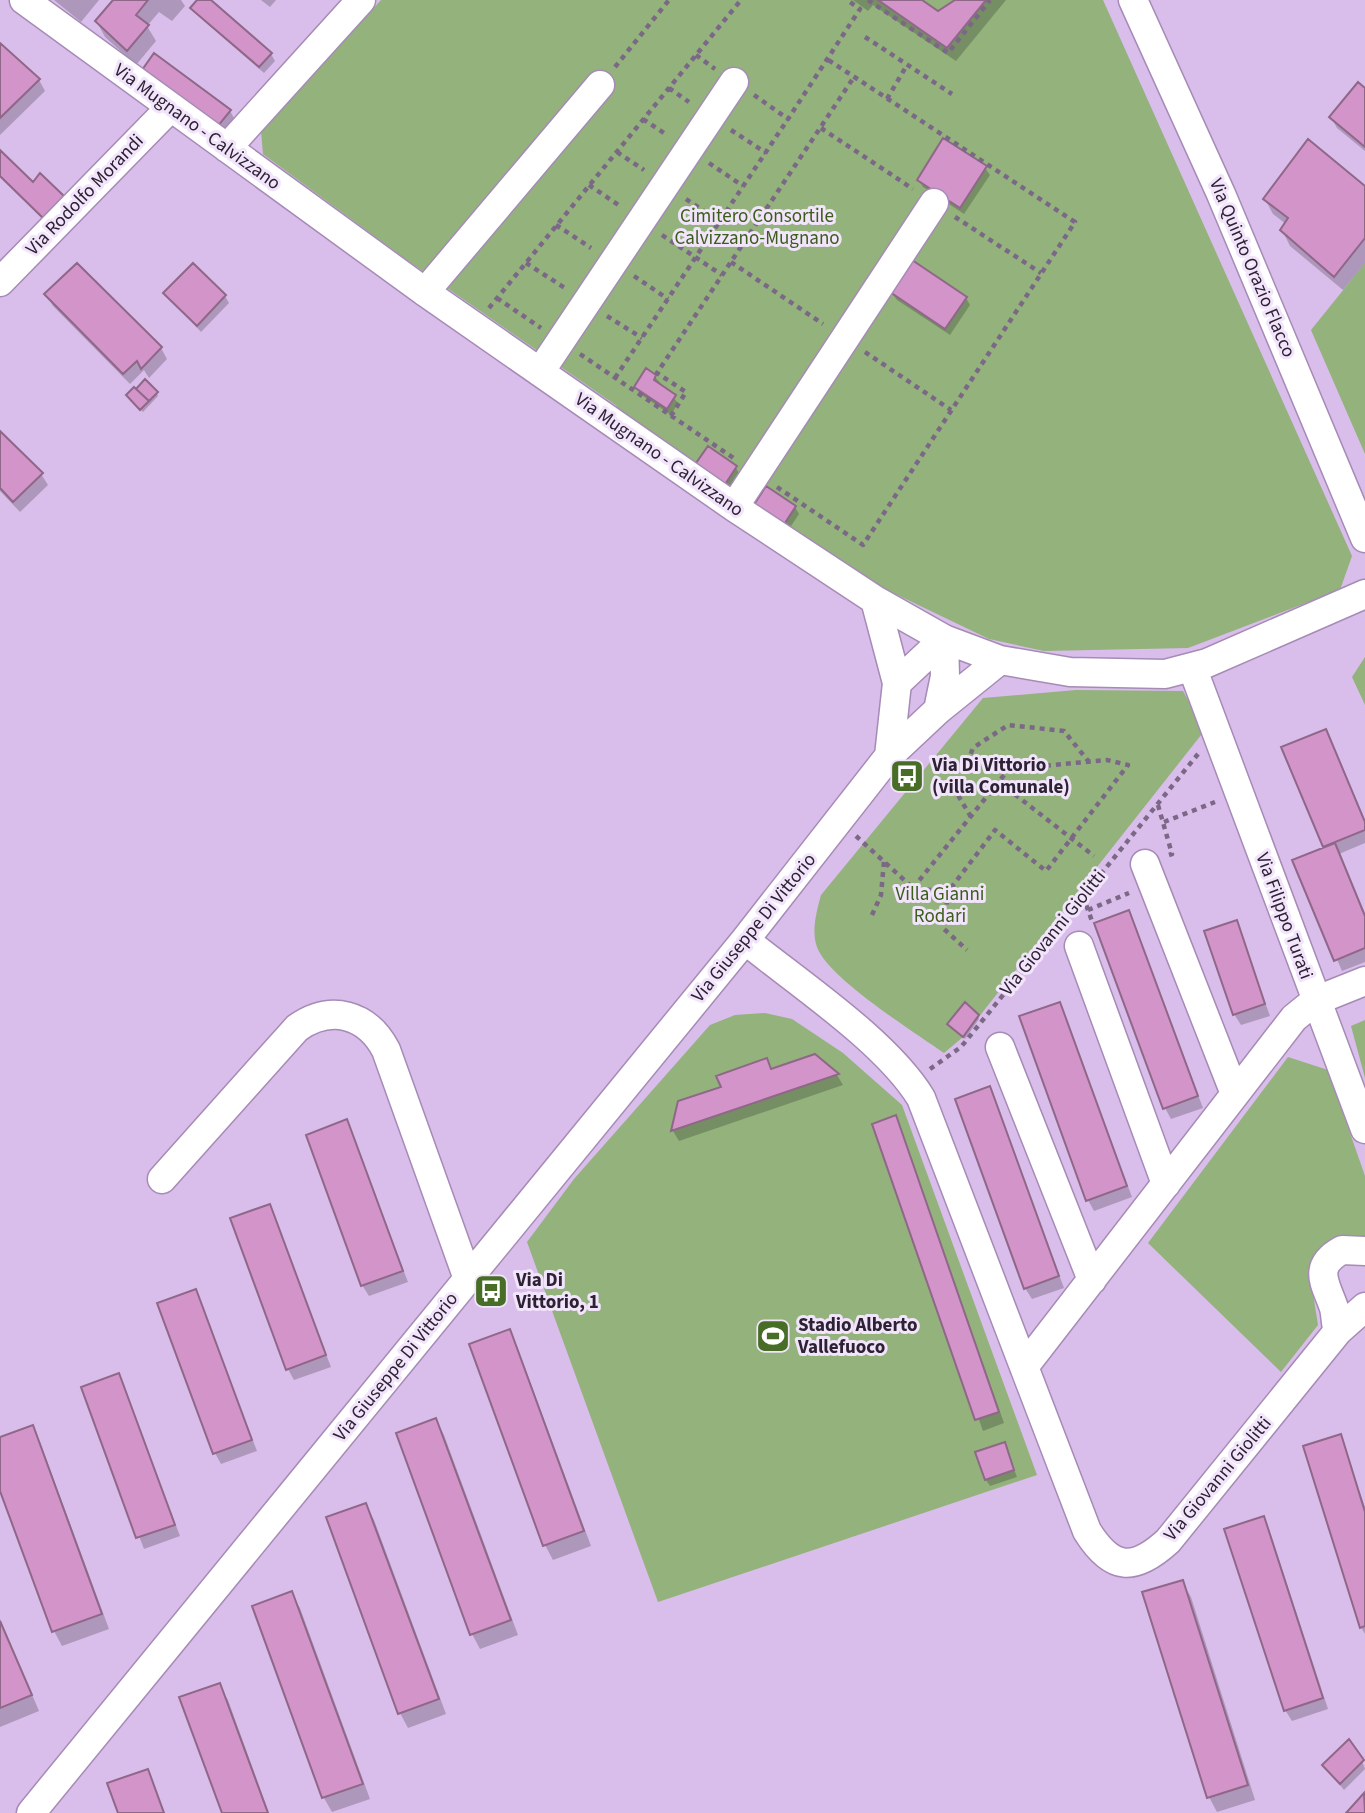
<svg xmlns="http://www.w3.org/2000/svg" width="1365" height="1813" font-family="'Source Sans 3',sans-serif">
<rect width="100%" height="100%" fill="#d9bdea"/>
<!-- green -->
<path fill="#93b27c" d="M381,0h722l249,556 -12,34 -152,58 -144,3 -55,-12 -129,-62 -247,-166 4,-5 -213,-148 -141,-104 -2,-23z
M1365,263v191l-54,-124z
M1365,657v48l-13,-28z
M1076,690l107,1 22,39 -242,307 -19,16c-30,-21 -116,-75 -127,-106 -6,-16 0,-37 4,-52l162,-197z
M765,1013l27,6 51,34 59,52 135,370 -379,127 -131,-360 47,-63 136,-154 25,-10z
M1365,1020v58l-14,-52z
M1288,1057l40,13 37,106v64l-13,-4 -18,8 -24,31 8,50 -37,47 -133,-129z"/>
<!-- shadow -->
<path fill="#0003" d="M54,0h45l-18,22z
M115,0h66l4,6 -13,15 -13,-9 -12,14 9,15 -20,24 -31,-28 -8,-15z
M199,0h9l63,54 4,7 -11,12 -67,-58 -4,-7z
M261,0h15l-6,7z
M853,0h66l19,13 19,-13h49l-50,61 -83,-56 -5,6z
M0,46l39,34 6,11 -45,44z
M144,70l86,41 4,7 -11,14z
M1365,90v61l-28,-23 -6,-11z
M0,152l33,32 7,-8 23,21 4,7 -19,20 -48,-47z
M985,168l5,7 -26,39 -41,-27 -4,-7z
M1365,188v75l-22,27 -53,-44 -8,-16 4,-6 -13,-10 -8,-15z
M77,265l84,83 6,11 -18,19 -5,-8 -14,14 -77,-78 -6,-11z
M165,293l60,3 4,7 -28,29z
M892,293l74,5 4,7 -20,30 -53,-35z
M655,377l23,26 -7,12 -31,-21 -4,-7z
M157,393l1,3 -15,16 -14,-14z
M0,433l41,41 7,11 -28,27 -20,-21z
M736,468l4,7 -12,17 -27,-19z
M795,507l4,7 -12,18 -28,-19z
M1283,748l82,74v21l-26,11 26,62v46l-23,9 -47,-110 30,-13z
M1128,912l75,196 -32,11 -6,-11z
M1236,922l34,94 -29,9 -7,-11z
M1059,1004l73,193 -38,14 -6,-11z
M978,1016l1,3 -14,20 -14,-12z
M815,1056l22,19 6,10 -164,56 -6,-10 7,-28z
M989,1088l75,200 -32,11 -7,-11z
M896,1117l108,306 -21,8 -109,-306z
M346,1122l62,160 -39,14 -7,-11z
M269,1206l62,161 -37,13 -6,-11z
M195,1291l62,160 -36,13 -6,-11z
M509,1331l8,15 74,200 -38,14 -8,-15 -74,-200z
M118,1375l62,161 -36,13 -61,-161z
M436,1420l8,15 74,200 -38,14 -8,-15z
M32,1427l8,15 69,187 -47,17 -8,-15 -54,-145v-47z
M1340,1436l25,71v127l-4,-7z
M1004,1444l13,33 -27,9 -4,-6z
M366,1505l8,15 72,194 -38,14 -8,-15z
M1263,1518l6,11 59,180 -36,12 -7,-11z
M1182,1582l9,15 64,203 -38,12 -8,-15z
M291,1593l9,15 70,191 -38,13 -8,-14 -70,-191z
M0,1619l39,92 -39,16z
M219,1685l9,15 41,113h-46z
M1362,1761l3,8 -21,21 -20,-25z
M147,1771l18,42h-45z"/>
<!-- building -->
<path fill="#d395c9" stroke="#8f6788" stroke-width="2" d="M113,0h35l-12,15 13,10 -22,26 -32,-30z
M197,0h14l61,53 -13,14 -69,-59z
M878,0h44l16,11 17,-11h31l-39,48z
M0,43l40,36 -40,39z
M154,53l77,57 -13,16 -76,-56z
M1358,82l7,6v59l-36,-30z
M943,138l44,28 -27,42 -43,-28z
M1308,139l57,47v52l-31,39 -54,-47 8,-12 -25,-19z
M0,150l33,32 7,-9 24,23 -21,22 -43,-42z
M912,260l55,37 -22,32 -55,-37z
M77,263l85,84 -21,22 -4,-8 -14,13 -79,-80z
M193,263l33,32 -29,31 -34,-33z
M646,368l10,7 -2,5 22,15 -9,14 -33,-22z
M145,379l13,13 -9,9 -13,-12z
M134,387l15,14 -9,9 -14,-15z
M0,431l43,42 -30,29 -13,-14z
M708,446l29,20 -13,20 -30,-20z
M766,486l30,20 -13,20 -30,-20z
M1326,729l39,93v8l-42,17 -42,-100z
M1335,843l30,73v32l-31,13 -42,-101z
M1129,910l69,186 -35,13 -69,-186z
M1237,920l28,84 -32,11 -29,-84z
M965,1002l14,13 -16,22 -16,-13z
M1060,1002l67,184 -41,15 -67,-185z
M815,1054l24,20 -168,57 7,-30 43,-14 -5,-11 51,-18 4,11z
M990,1086l69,190 -35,13 -69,-190z
M896,1115l103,297 -24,8 -103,-296z
M347,1119l56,152 -42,15 -55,-151z
M270,1204l56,151 -40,15 -56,-152z
M196,1289l56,151 -39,14 -56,-151z
M510,1329l74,202 -41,15 -74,-202z
M119,1373l56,152 -39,13 -55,-151z
M436,1418l75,202 -41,15 -74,-202z
M33,1425l69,189 -50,18 -52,-141v-54z
M1341,1434l24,78v114l-5,2 -57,-182z
M1005,1442l9,28 -29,10 -10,-28z
M366,1503l73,196 -41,15 -72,-197z
M1264,1516l59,182 -39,13 -60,-182z
M1183,1580l65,205 -41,13 -65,-206z
M292,1591l71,193 -41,14 -70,-192z
M0,1621l32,74 -32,13z
M220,1683l48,130h-46l-43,-116z
M1349,1739l15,21 -24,24 -18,-19z
M148,1769l16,44h-46l-11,-30z
M1364,1793l1,20h-19z"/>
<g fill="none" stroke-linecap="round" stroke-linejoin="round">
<!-- minor casing -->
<g stroke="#a68bb6" stroke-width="31">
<path id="minor" d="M24,0l401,292 309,215 141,93 69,39 56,21 70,12 95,2 42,-11 158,-69
M1133,0l88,194 144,344
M227,148l134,-148
M0,282l170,-174
M425,292l175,-207
M540,372l194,-290
M734,507l200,-304
M875,600l22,83 -8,73
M1192,667l173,462
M897,683l47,-44
M938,710l7,-34 -1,-37
M1145,864l90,230
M745,940c53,43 141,101 176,158l166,433c25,40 47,41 81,10l170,-210 27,-24
M1079,946l87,238
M1000,1047l92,233
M162,1179l135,-151c34,-24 70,-14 89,22l82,229
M1338,1331c-3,-8 -2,-15 -4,-23 -8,-24 -23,-41 8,-58l23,1
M1024,1367l270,-349 21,-17 50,-20
M31,1813l714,-873 144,-184 49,-46 62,-50"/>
</g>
<!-- path -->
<path stroke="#7b6886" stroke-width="4.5" stroke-dasharray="5 5" stroke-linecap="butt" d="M868,0l80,53 42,-53
M865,37l87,57
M696,55l19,14
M615,67l54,-67
M669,88l20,14
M754,95l34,24 72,-110 -13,-9
M887,99l20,-34
M643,119l24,16
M821,128l92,61
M731,130l35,23
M617,152l27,18
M709,163l34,23
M589,185l31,21
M686,199l34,23
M955,217l86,56
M556,225l35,23
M662,235l60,40
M731,262l92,62
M526,263l39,25
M634,276l34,23
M497,298l44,30
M489,308l252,-308
M607,316l35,22
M865,352l86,58
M580,354l155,105
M615,378l173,-259
M671,416l15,-24 -29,-19 197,-296
M777,487l86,58 212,-323 -248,-163
M999,782l95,74
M1158,805l14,49 -3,1
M971,817l-15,-25 17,-44 35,-23 56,6 25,31
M1164,822l51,-20
M856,836l57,52 35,4 -4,37 23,21
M913,888l96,-119 98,-9 21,5 -82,106 -51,-41 -47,62
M1083,896l10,28
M1088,910l41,-17
M872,915l9,-20 3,-34
M930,1069l31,-22 237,-293"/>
<!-- minor -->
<use href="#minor" stroke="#fff" stroke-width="28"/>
</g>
<!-- icons -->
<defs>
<g id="bus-square" transform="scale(1.75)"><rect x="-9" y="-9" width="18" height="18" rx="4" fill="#486d26" stroke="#f2e4fb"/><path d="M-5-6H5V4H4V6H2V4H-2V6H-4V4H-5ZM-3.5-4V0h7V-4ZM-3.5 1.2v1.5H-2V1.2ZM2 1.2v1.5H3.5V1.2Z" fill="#fff"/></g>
<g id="stadium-square" transform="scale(1.75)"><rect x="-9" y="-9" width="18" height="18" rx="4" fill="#486d26" stroke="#f2e4fb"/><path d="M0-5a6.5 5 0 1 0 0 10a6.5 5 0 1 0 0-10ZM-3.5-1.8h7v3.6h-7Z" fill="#fff"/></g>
</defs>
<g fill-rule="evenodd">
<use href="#bus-square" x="907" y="776"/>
<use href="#bus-square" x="491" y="1291"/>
<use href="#stadium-square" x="773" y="1336"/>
</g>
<g text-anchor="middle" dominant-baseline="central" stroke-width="6" stroke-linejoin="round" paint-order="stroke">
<!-- street labels -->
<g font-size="19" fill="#2d2233" stroke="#f2e4fb">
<text transform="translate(197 127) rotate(36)">Via Mugnano - Calvizzano</text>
<text transform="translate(85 195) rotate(-46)">Via Rodolfo Morandi</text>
<text transform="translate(1252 268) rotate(67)">Via Quinto Orazio Flacco</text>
<text transform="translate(659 455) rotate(35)">Via Mugnano - Calvizzano</text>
<text transform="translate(1284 916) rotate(70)">Via Filippo Turati</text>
<text transform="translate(754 928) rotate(-51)">Via Giuseppe Di Vittorio</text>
<text transform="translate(1053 933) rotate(-51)">Via Giovanni Giolitti</text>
<text transform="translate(396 1367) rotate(-51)">Via Giuseppe Di Vittorio</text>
<text transform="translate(1218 1479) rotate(-50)">Via Giovanni Giolitti</text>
</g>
<!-- park labels -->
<g font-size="19" fill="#3a5d19" stroke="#f2e4fb">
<text x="757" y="216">Cimitero Consortile<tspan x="757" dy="22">Calvizzano-Mugnano</tspan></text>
<text x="940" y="894">Villa Gianni<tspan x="940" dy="22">Rodari</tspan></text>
</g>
<!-- poi labels -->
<g font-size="19" font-weight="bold" fill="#2d2233" stroke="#f2e4fb" text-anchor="start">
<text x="932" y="765">Via Di Vittorio<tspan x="932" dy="22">(villa Comunale)</tspan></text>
<text x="516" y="1280">Via Di<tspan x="516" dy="22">Vittorio, 1</tspan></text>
<text x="798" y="1325">Stadio Alberto<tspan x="798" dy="22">Vallefuoco</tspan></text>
</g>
</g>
</svg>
